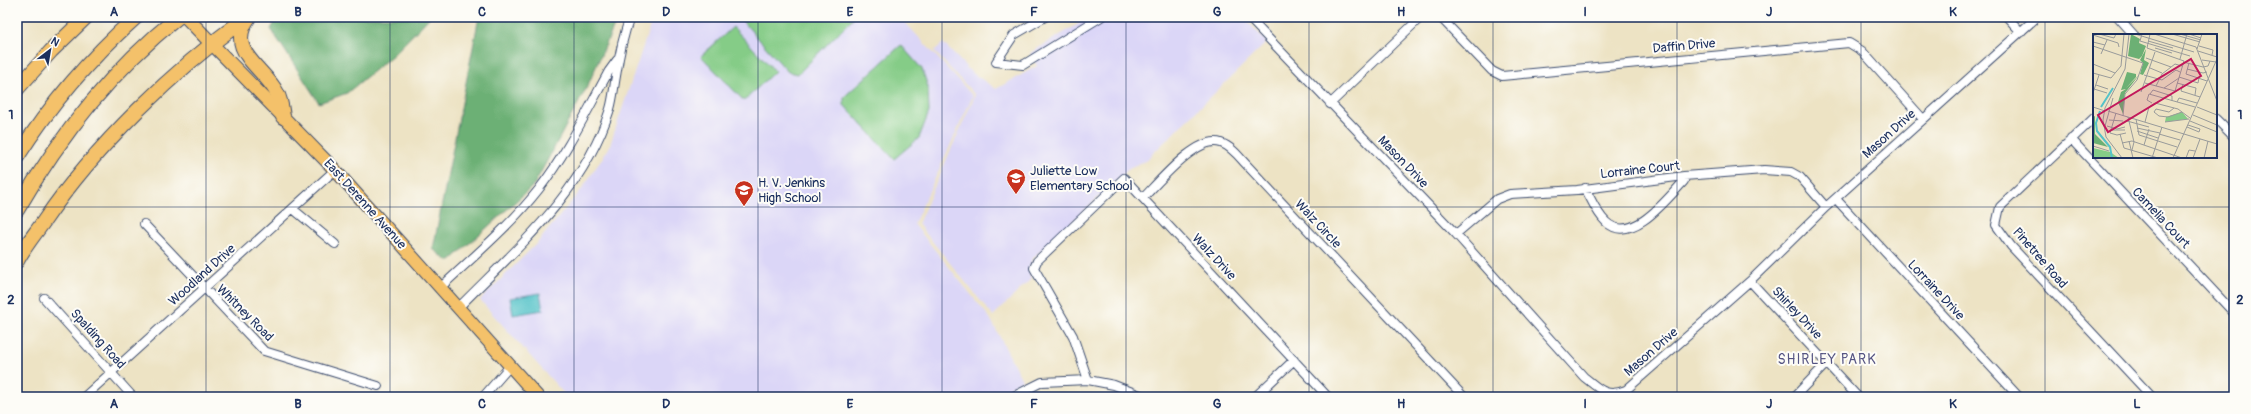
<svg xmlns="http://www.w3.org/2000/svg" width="2251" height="414" font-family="Pangolin,sans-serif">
<rect width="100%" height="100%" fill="#fdfcf7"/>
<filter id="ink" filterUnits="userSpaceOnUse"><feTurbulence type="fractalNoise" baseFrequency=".025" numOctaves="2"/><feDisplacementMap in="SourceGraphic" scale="8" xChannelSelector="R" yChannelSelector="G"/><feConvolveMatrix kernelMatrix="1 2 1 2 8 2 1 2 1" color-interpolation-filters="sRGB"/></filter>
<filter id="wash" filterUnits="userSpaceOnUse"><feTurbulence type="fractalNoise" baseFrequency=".012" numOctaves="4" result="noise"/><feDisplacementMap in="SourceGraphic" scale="16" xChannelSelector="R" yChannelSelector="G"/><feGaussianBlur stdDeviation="0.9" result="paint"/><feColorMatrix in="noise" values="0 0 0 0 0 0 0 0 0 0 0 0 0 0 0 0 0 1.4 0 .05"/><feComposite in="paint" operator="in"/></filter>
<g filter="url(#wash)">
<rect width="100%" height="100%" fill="#ede3c4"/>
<!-- built -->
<path fill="#dbd6f7" d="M653,17h247l73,79 -59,128 76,94 32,62 -28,17h-427l-87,-97 58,-58 43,-52 28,-42z
M1090,17h153l24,25 -122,119 -14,6 -99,92 -3,11 2,9 -38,37 -75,-92 57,-129 -41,-44 9,-8 28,29 25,17 41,-23 -7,-13z"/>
<!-- green -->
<path fill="#85cc87" stroke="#507e72" d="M739,17h115l-56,57 -10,-2z
M733,27l42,44 -31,30 -43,-45z
M901,45l21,24 6,18 1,25 -10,26 -25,21 -50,-54v-8z"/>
<!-- forest -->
<path fill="#6cb074" stroke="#447069" d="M278,17h152l-36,37 -47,39 -28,10 -48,-74z
M479,17h139l-30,68 -54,100 -85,77 -16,-13z"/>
<!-- water -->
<path fill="#55c3c9" stroke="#387994" d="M540,293l3,17 -30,5 -3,-17z"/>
</g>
<g filter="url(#ink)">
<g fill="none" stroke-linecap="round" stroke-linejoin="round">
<!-- minor casing -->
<g stroke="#3a4a6d" stroke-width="10">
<path id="minor" d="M1045,17l-31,18 -18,27 27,3 78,-48
M1248,17l208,217 128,143c16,12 21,21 42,13l124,-109 76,-74 211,-190
M1440,17l52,54 10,5 347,-33 13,8 61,68
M2007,17l14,15
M2118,17l16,18
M1330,104l91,-87
M2094,118l-94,89 -4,18 15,21 141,151
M2216,119l18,18
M2071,139l163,174
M1585,188c6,11 12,26 21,34 25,24 62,-24 78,-41v-5
M1143,198c15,-15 55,-64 78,-55 9,3 16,11 22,18l221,236
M1836,199l183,198
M293,209l42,35
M144,224l120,127 114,35
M1456,234l41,-35 13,-5 67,-4 107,-14 80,-6 27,2 9,5 26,30
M1750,281l108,116
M440,288c34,-32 70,-62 99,-99 28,-36 48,-78 70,-118l8,-11
M44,298l89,99
M458,308c59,-60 126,-116 152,-199 3,-10 4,-22 6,-33 3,-20 7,-40 14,-59
M1088,380l-15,-44 -39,-68 3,-7 87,-83 204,219
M84,397l251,-227
M483,397l27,-31
M1012,397l30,-15 46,-2 26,5 31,12
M1255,397l39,-37
M1794,397l33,-34"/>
</g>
<!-- primary casing -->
<g stroke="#3a4a6d" stroke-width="14">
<path id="primary" d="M211,43l124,127 203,227"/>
</g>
<!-- trunk casing -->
<g stroke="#3a4a6d" stroke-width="15">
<path id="trunk" d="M186,17l25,26"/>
</g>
<!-- motorway casing -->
<g stroke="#3a4a6d" stroke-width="16">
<path id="motorway" d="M249,17c-25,34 15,50 28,76 4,7 5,17 6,24
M17,89l34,-38 35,-34
M17,157c33,-52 73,-99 119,-140
M17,210c42,-73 95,-140 161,-193
M17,261c7,-14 18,-27 27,-40 51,-75 130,-151 203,-204"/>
</g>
<!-- minor -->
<use href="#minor" stroke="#fff" stroke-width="8"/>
<!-- primary -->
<use href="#primary" stroke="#f4c16a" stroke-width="12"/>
<!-- trunk -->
<use href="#trunk" stroke="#f4c16a" stroke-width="13"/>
<!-- motorway -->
<use href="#motorway" stroke="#f4c16a" stroke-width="14"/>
</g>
</g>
<!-- grid -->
<path fill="none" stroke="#1b2f5e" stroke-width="1" stroke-opacity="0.55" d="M206,17v380M390,17v380M574,17v380M758,17v380M942,17v380M1126,17v380M1309,17v380M1493,17v380M1677,17v380M1861,17v380M2045,17v380M17,207h2217"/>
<!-- icons -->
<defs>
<g id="school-pin" transform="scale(1)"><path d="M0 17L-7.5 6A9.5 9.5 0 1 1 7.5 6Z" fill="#c8321e" stroke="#fdfcf7"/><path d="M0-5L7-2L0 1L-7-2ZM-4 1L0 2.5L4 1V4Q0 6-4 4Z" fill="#fff"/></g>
</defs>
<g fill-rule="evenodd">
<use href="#school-pin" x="1016" y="178"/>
<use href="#school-pin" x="744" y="190"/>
</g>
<g text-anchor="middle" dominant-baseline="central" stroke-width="4" stroke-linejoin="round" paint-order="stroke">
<!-- street labels -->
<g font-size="13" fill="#1b2f5e" stroke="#fdfcf7">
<text transform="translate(1684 46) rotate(-5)">Daffin Drive</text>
<text transform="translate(1889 134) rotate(-42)">Mason Drive</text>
<text transform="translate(1403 162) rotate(46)">Mason Drive</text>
<text transform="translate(1640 170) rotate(-6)">Lorraine Court</text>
<text transform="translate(365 204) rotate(48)">East Derenne Avenue</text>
<text transform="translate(2161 218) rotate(47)">Camelia Court</text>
<text transform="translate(1318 224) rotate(47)">Walz Circle</text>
<text transform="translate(1214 257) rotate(47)">Walz Drive</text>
<text transform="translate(2040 258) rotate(49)">Pinetree Road</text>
<text transform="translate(202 275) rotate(-42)">Woodland Drive</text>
<text transform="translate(1936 290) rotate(47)">Lorraine Drive</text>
<text transform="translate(245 313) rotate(45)">Whitney Road</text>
<text transform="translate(1797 313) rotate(47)">Shirley Drive</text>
<text transform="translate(98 339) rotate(48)">Spalding Road</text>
<text transform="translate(1651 352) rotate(-41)">Mason Drive</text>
</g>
<!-- poi labels -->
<g font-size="13" fill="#1b2f5e" stroke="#fdfcf7" text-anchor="start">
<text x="1030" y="171">Juliette Low<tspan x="1030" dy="15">Elementary School</tspan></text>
<text x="758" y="183">H. V. Jenkins<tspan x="758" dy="15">High School</tspan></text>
</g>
<!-- neighbourhood labels -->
<g font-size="14" letter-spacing="1" fill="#555483" stroke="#fdfcf7">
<text x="1827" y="359">SHIRLEY PARK</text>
</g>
</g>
<!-- overview -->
<g transform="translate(2093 34)">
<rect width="124" height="124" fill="#ede3c4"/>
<path d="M89,78l6,7 -23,3 1,-5zM0,114l17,4 9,6h-26z" fill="#85cc87"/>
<path d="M38,0l9,5 -1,4 7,3 -4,10 -3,3 -11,-3zM53,15l-2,11 5,3 -6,12 -3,-1 3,-11 -3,-3zM34,38l9,2v3l-10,11 13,-13 -14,18 -2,21 -5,-12 3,-10 5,-3 -5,1zM2,82v18l13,13 -15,-4v-26z" fill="#6cb074"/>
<path fill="none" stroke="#55c3c9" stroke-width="2" d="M8,73l12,-19M7,77l-4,12 1,8 13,16 2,11"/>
<path fill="none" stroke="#999b9b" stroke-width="1" d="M6,0l15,4 2,-4M42,0l59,18M49,0l-2,7 50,15M61,0l42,13 21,54M79,0l28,8M87,0l21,6M96,0l12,4M0,1l25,8 1,4M55,7l25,7M0,8l12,3M0,12l50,17 -6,17 -12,14 -2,22M106,12l14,4 -1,5M62,14l17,5M104,15l5,-15M105,17l19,6M8,20l6,-14M53,24l25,9M87,25l7,-25M109,26l14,2M90,28l20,5 5,-1 2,-5M96,29l-3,11 21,7M0,30l22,9M57,34l12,5M94,35l16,4 4,-1M0,39l18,5 10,-12 3,-32M51,41l18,5 14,-10 4,2M86,43l19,6 1,-5M52,49l30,8 9,-30 -37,-13 3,-14M84,49l19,5 -1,7M90,50l-2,7 19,6M3,51l12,4M63,52l6,-12 13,-10 7,2M71,54l15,-10M1,55l13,4M48,58l14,-40M0,59l6,-18M57,60l3,-4 19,6v5M84,68l2,-4 18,5M59,69l-5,-3 2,-6 46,13M0,73l12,4M104,73l20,8M81,74l-5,4 -13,-3 -2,3 5,4 9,1 14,-5M15,77l109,33M23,79l-6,20 7,2 9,-2M100,81l24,10M35,83l6,25 -2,8M43,85l3,16 38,12M16,86l14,1M34,87l22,6M97,87l27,11M52,88l4,-15 6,-4 23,6 12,9M72,88l24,-3M95,91l12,4M12,92l8,-28M14,92l10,3 8,-2M94,93l12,5 1,-3M44,94l23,5M18,96h14M44,97l21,7M27,100l4,14 34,10M66,100l21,6M36,107l4,17M29,109l10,-2 50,17M51,111l5,-16M0,112l16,5M29,124l-16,-21 -3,-17 2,-12 20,-39 4,-35M59,124l10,-31M80,124l44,-99M93,124l3,-8 6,1M100,124l7,-19M111,124l4,-17"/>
<path fill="#c2185b" fill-opacity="0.15" stroke="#c2185b" stroke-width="2" d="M98,25l10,17 -93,56 -10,-17z"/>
<rect width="124" height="124" fill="none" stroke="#1b2f5e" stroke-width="2"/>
</g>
<!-- margin -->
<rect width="2251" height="414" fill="none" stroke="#fdfcf7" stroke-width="44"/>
<!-- north arrow -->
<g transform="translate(50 50) rotate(31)" stroke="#fdfcf7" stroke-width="3" paint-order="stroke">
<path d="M0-3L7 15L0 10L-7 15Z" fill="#1b2f5e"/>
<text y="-6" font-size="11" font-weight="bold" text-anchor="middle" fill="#1b2f5e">N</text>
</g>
<rect x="22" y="22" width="2207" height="370" fill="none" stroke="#1b2f5e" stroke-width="1.5"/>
<g font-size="13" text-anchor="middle" font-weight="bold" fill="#1b2f5e">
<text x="114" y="16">A</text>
<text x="298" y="16">B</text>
<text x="482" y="16">C</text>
<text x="666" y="16">D</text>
<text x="850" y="16">E</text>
<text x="1034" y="16">F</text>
<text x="1217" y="16">G</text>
<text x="1401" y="16">H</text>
<text x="1585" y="16">I</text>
<text x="1769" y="16">J</text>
<text x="1953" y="16">K</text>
<text x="2137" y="16">L</text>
<text x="11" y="119">1</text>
<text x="2240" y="119">1</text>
<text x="11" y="304">2</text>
<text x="2240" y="304">2</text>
<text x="114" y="408">A</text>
<text x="298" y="408">B</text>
<text x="482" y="408">C</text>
<text x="666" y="408">D</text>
<text x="850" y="408">E</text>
<text x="1034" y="408">F</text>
<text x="1217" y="408">G</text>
<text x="1401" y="408">H</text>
<text x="1585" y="408">I</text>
<text x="1769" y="408">J</text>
<text x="1953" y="408">K</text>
<text x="2137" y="408">L</text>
</g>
</svg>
